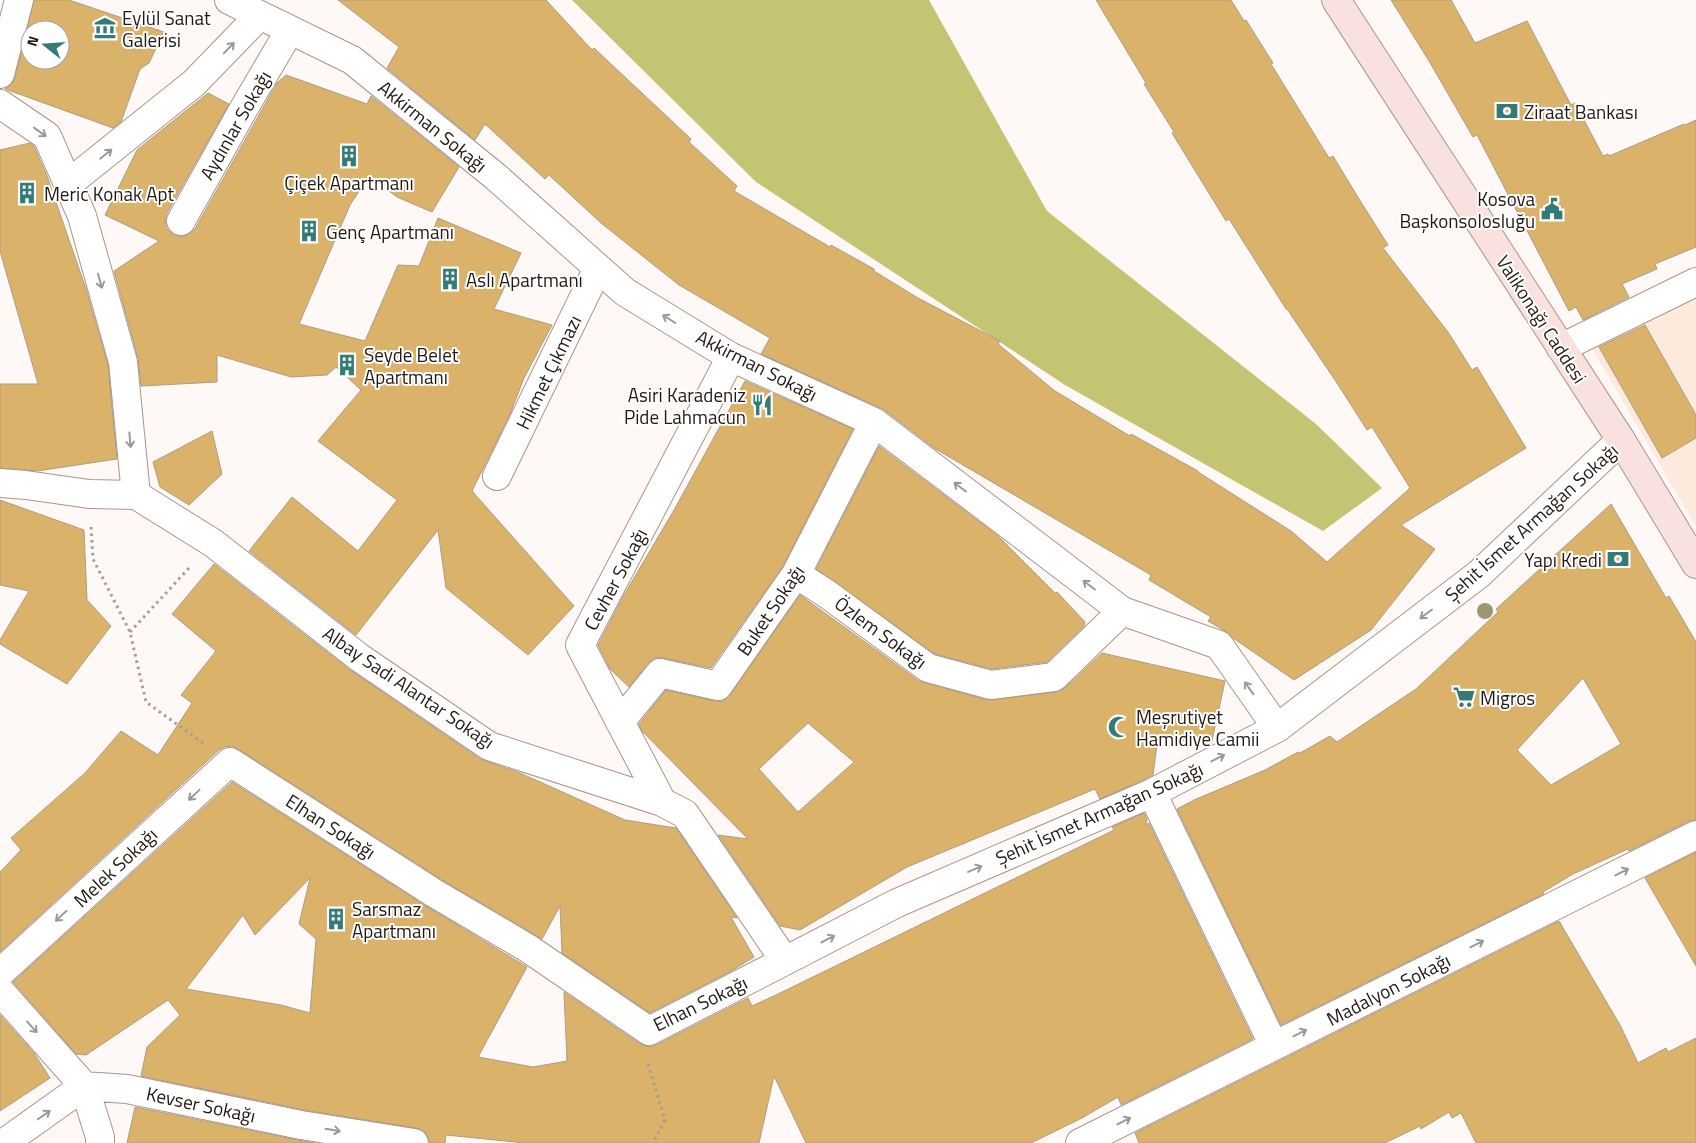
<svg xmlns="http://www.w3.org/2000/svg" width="1696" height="1143" font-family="'Titillium Web',sans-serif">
<rect width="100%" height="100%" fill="#fef9f6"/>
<!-- built -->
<path fill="#feeadd" d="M1696,299v227l-104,-177z"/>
<!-- forest -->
<path fill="#c5c473" d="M572,0h357l118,211 269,213 66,64 -59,43 -258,-146 -309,-203z"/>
<!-- building -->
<path fill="#dbb269" stroke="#ab9d86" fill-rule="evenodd" d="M34,0h35l95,32 -15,31 -9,6 -19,53 -8,6 -108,-39 6,-4 4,-7zM30,30h30v30h-30z
M338,0h208l46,50 2,-2 97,91 -2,3 48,44 -3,5 96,56 1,-2 43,24v2l44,27 82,43 -2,3 57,47 75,45 1,-2 67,37v1l93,59 36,31 83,-74 -38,-61 -5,3 -30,-47 -50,-74h-1l-57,-90 -3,2 -54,-88 2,-1 -30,-48 2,-1 -50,-83h135l13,21 2,-1 27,43 -2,1 58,94 4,-2 26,43 29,46 -5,3 65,84 24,38 5,-3 49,81 -125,77 34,24 -64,81 -77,50 -61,-42 -8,-7 -17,-10 3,-4 -62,-37 2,-5 -217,-127 -51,-39 -122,-55 9,-16 -91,-53 -78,-62 -52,-48 -4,4 -60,-55 -10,16 -88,-72 12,-21z
M1391,0h60l24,43 52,-22 44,84 4,-2 28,53 5,-2 1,2 75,-32 1,1 11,-5v127l-41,17 2,5 -35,15 7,13 -46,23 -7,-13 -7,4 -92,-176 -4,2 -44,-76z
M286,75l81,29 4,-8 88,71 -27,45 -35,-15 -28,-21 -19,29 -51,119 66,17 33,-76 21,1 19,-48 83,35 -27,56 58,16 -28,53 -14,36 -38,77 102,115 -46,49 -82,-67 -8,-58 -82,105 -107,-84 43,-54 66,54 39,-51 -79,-59 43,-51 -25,-23 -9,8 -36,2 -74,-22v27l-76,4 -3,-28 -24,-87 45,-30 -54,-26 32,-65 71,-57 21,11 -62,109 -2,8 2,8 7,6 8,2 7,-3 6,-5 82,-146z
M30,143l4,3 13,30 39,113 22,76 9,94 -80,12 -37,-3v-84h38l-38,-133v-101z
M1645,325l51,90v23l-34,20 -63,-111z
M745,381l108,48 -70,137 -72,102 -48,-10h-8l-7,5 -19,24 -19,-18 -12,-24 26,-50 50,-85z
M212,431l10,43 -33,31 -29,-18 -7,-25z
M879,446l119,90 57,57 2,-1 28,30 -1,4 -37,36 -55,7 -57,-15 -119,-85z
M0,500l84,30 3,70 24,26 -44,58 -67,-40v-4l29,-49 -29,-6z
M1611,504l55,94 3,-2 27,46v178l-7,1 -60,30 -1,-2 -55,25 -30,18 1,2 -263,131 -104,-216 17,-9 71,-30 33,-18 2,1 30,-17 7,6 79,-53 82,-77 -2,-3zM1583,678l38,66 -70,41 -34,-35z
M214,564l136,106 130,89 40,14 105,47 51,8 61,90 -6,-1 23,40 -21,13 -83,43 -88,-60 -2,-47 -18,33 -100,-59 -204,-131 -6,-3 -7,1 -6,3 -219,202v-80l21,-22 -10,-12 74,-65 36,-42 37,24 34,-52 -11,-8 35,-44 -44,-37z
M800,595l119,86 68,19 70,-8 8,-4 37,-35 123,28 -14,64 -53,-8 -5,38 -8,4 -45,20 -5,-10 -188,78 -107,63 -20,-4 -62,-91 30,4 -106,-108 -3,-7 27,-34 49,11h8l7,-6zM808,723l46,39 -56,50 -39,-43z
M232,782l194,124 101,61 -49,90 55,10 34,-6 -3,-69 76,52 9,3 7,-2 92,-47 4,8 24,-11 338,-165 -2,-3 32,-14 3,6 -1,6 3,-2 104,216 -132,66 -3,-8 -36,21 -51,25h-225l-32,-67 -15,67h-234l-79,-8 -1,8h-16l-1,-6 -4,-6 -8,-3 -112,-18 -163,-34 6,-29 33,-32 -12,-15 -82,55 -10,-1 -63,-72zM310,878l-11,46 17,15 -6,74 -29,-8 -95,-16 57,-74 12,20z
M1696,852v114l-51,-88z
M1559,921l61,104 18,38 28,-15 2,4 28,-14v105h-220l-15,-30 -9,5 -3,-6 -28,17 -1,-3 -35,17h-246l-4,-10z
M0,1015l34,38 16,25 -50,33z
M135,1107l163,33 17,3h-188z"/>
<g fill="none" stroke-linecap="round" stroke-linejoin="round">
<!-- street casing -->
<g stroke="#ad9586" stroke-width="30">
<path id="street" d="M229,0l123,60 144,117 129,115 106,65 143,65 248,189 97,34 58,83
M0,74l19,-74
M0,104l47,32 35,80 41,146 13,133
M68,184l126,-101 66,-68
M181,221l62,-111 47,-80
M1561,348l135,-66
M497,476l101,-208
M0,483l26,2 63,9 47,1 77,48 147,115 129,88 173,56 23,12 100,147
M796,574l31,20 101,74 63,17 63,-8 68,-66
M620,722l40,-49 58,13 78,-112 78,-152
M1152,793l122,253
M662,802l-82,-157 151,-288
M0,973l230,-211 204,131 95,56 120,82 248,-128 255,-110 125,-65 202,-154 142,-134
M0,991l84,95 16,51v6
M4,1143l80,-57 43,3 174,36 113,18
M1080,1143l616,-308"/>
</g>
<!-- secondary casing -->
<g stroke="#ad9586" stroke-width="30">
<path id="secondary" d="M1336,0l285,440 75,124"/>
</g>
<!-- path -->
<path stroke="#a49d99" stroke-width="3" stroke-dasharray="2.5 4" stroke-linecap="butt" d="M91,527l2,32 37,73 16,70 57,41
M130,632l59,-64
M648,1064l17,56 -12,23"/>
<!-- street -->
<use href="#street" stroke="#fff" stroke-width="28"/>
<!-- secondary -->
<use href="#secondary" stroke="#f8e1de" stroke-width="28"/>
</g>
<!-- trees -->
<circle fill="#9a9772" cx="1485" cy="611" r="8"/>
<!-- one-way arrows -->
<defs><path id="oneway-shaft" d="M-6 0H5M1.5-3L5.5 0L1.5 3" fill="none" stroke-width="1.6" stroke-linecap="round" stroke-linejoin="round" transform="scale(1.25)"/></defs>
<g stroke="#9c9895">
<use href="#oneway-shaft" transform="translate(229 48) rotate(-46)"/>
<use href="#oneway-shaft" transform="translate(40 132) rotate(36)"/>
<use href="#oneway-shaft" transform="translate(106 154) rotate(-39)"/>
<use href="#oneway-shaft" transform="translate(100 281) rotate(74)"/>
<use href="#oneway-shaft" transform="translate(669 319) rotate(-148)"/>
<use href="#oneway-shaft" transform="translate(130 440) rotate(85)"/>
<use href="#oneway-shaft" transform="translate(960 487) rotate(-143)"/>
<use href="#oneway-shaft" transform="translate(1089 585) rotate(-143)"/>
<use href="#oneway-shaft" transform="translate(1426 614) rotate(143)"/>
<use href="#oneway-shaft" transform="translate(1249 688) rotate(-125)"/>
<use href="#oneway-shaft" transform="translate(1218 758) rotate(-27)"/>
<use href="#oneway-shaft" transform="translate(194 795) rotate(137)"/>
<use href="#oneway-shaft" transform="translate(975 869) rotate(-23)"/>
<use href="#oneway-shaft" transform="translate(1622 872) rotate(-27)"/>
<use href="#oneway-shaft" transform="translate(61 916) rotate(137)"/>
<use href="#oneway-shaft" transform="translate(828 939) rotate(-27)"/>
<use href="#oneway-shaft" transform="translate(1477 944) rotate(-27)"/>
<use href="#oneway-shaft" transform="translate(32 1027) rotate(48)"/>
<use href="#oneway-shaft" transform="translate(1300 1033) rotate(-27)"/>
<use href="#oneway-shaft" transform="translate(44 1115) rotate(-35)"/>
<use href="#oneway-shaft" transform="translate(1124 1121) rotate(-27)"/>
<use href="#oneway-shaft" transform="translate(333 1130) rotate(9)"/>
</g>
<!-- icons -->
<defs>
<g id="museum-bare" transform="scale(1.725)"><path d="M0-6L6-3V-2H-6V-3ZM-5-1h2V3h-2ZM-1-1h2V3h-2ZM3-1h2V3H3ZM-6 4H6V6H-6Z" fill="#337b77" stroke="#fff" stroke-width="2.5" paint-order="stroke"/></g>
<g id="bank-bare" transform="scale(1.725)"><path d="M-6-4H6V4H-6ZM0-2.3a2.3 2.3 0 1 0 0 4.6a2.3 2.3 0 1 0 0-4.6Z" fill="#337b77" stroke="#fff" stroke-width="2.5" paint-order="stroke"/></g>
<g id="building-bare" transform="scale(1.725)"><path d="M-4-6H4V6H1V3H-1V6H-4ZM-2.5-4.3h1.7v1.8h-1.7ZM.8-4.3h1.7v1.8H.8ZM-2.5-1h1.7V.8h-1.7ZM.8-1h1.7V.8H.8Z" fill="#337b77" stroke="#fff" stroke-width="2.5" paint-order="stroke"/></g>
<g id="civic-bare" transform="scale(1.725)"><path d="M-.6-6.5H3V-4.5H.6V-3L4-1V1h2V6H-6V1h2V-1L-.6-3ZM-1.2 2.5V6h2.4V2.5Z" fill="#337b77" stroke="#fff" stroke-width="2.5" paint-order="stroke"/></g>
<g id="restaurant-bare" transform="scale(1.725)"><path d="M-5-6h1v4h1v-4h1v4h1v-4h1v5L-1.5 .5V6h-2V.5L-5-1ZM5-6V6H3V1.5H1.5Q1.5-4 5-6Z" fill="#337b77" stroke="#fff" stroke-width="2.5" paint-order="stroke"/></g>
<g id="supermarket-bare" transform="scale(1.725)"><path d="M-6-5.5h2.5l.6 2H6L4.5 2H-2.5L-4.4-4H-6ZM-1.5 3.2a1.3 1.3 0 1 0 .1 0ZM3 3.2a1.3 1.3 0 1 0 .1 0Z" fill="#337b77" stroke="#fff" stroke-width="2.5" paint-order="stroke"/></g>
<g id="mosque-bare" transform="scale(1.725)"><path d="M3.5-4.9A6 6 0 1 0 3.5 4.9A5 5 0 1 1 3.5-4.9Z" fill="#337b77" stroke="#fff" stroke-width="2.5" paint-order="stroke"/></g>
</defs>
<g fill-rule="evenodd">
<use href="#museum-bare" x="105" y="28"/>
<use href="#bank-bare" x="1507" y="111"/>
<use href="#building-bare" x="349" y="156"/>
<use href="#building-bare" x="27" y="193"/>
<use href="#civic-bare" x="1552" y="209"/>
<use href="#building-bare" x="309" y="231"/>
<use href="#building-bare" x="450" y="279"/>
<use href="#building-bare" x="347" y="365"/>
<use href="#restaurant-bare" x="762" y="405"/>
<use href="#bank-bare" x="1618" y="559"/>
<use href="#supermarket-bare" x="1464" y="697"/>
<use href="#mosque-bare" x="1119" y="727"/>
<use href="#building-bare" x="336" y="919"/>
</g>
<g text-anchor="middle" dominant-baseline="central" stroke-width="4" stroke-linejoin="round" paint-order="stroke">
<!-- poi labels -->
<g font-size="19" fill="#221913" stroke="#fff" text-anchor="start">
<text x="122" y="17">Eylül Sanat<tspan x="122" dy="22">Galerisi</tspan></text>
<text x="1524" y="111">Ziraat Bankası</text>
<text x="349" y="182" text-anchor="middle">Çiçek Apartmanı</text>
<text x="44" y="193">Meric Konak Apt</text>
<text x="1535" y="198" text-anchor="end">Kosova<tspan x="1535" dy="22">Başkonsolosluğu</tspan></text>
<text x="326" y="231">Genç Apartmanı</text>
<text x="466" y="279">Aslı Apartmanı</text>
<text x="364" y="354">Seyde Belet<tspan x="364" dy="22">Apartmanı</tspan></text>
<text x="746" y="394" text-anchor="end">Asiri Karadeniz<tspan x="746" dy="22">Pide Lahmacun</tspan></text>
<text x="1602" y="559" text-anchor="end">Yapı Kredi</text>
<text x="1480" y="697">Migros</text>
<text x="1136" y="716">Meşrutiyet<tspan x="1136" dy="22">Hamidiye Camii</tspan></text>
<text x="352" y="908">Sarsmaz<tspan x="352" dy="22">Apartmanı</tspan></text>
</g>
<!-- street labels -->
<g font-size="19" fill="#221913" stroke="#fff">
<text transform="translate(235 125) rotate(-60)">Aydınlar Sokağı</text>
<text transform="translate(433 126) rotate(39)">Akkirman Sokağı</text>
<text transform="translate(1542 319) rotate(57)">Valikonağı Caddesi</text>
<text transform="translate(757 365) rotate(27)">Akkirman Sokağı</text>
<text transform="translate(548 372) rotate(-64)">Hikmet Çıkmazı</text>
<text transform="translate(1531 522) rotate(-42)">Şehit İsmet Armağan Sokağı</text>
<text transform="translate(615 579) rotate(-62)">Cevher Sokağı</text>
<text transform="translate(770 610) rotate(-56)">Buket Sokağı</text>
<text transform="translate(881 632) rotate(36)">Özlem Sokağı</text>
<text transform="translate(409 687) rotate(34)">Albay Sadi Alantar Sokağı</text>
<text transform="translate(1099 813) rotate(-24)">Şehit İsmet Armağan Sokağı</text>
<text transform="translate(331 826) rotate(33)">Elhan Sokağı</text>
<text transform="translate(115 867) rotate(-43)">Melek Sokağı</text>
<text transform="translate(1388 989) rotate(-27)">Madalyon Sokağı</text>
<text transform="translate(700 1003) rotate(-26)">Elhan Sokağı</text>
<text transform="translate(201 1104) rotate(12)">Kevser Sokağı</text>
</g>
</g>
<!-- north arrow -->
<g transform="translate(45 45) rotate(287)"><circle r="24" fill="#ffffff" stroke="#a7a3a1"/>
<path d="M0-4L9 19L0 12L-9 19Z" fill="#337b77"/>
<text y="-8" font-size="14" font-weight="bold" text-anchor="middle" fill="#221913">N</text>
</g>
</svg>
